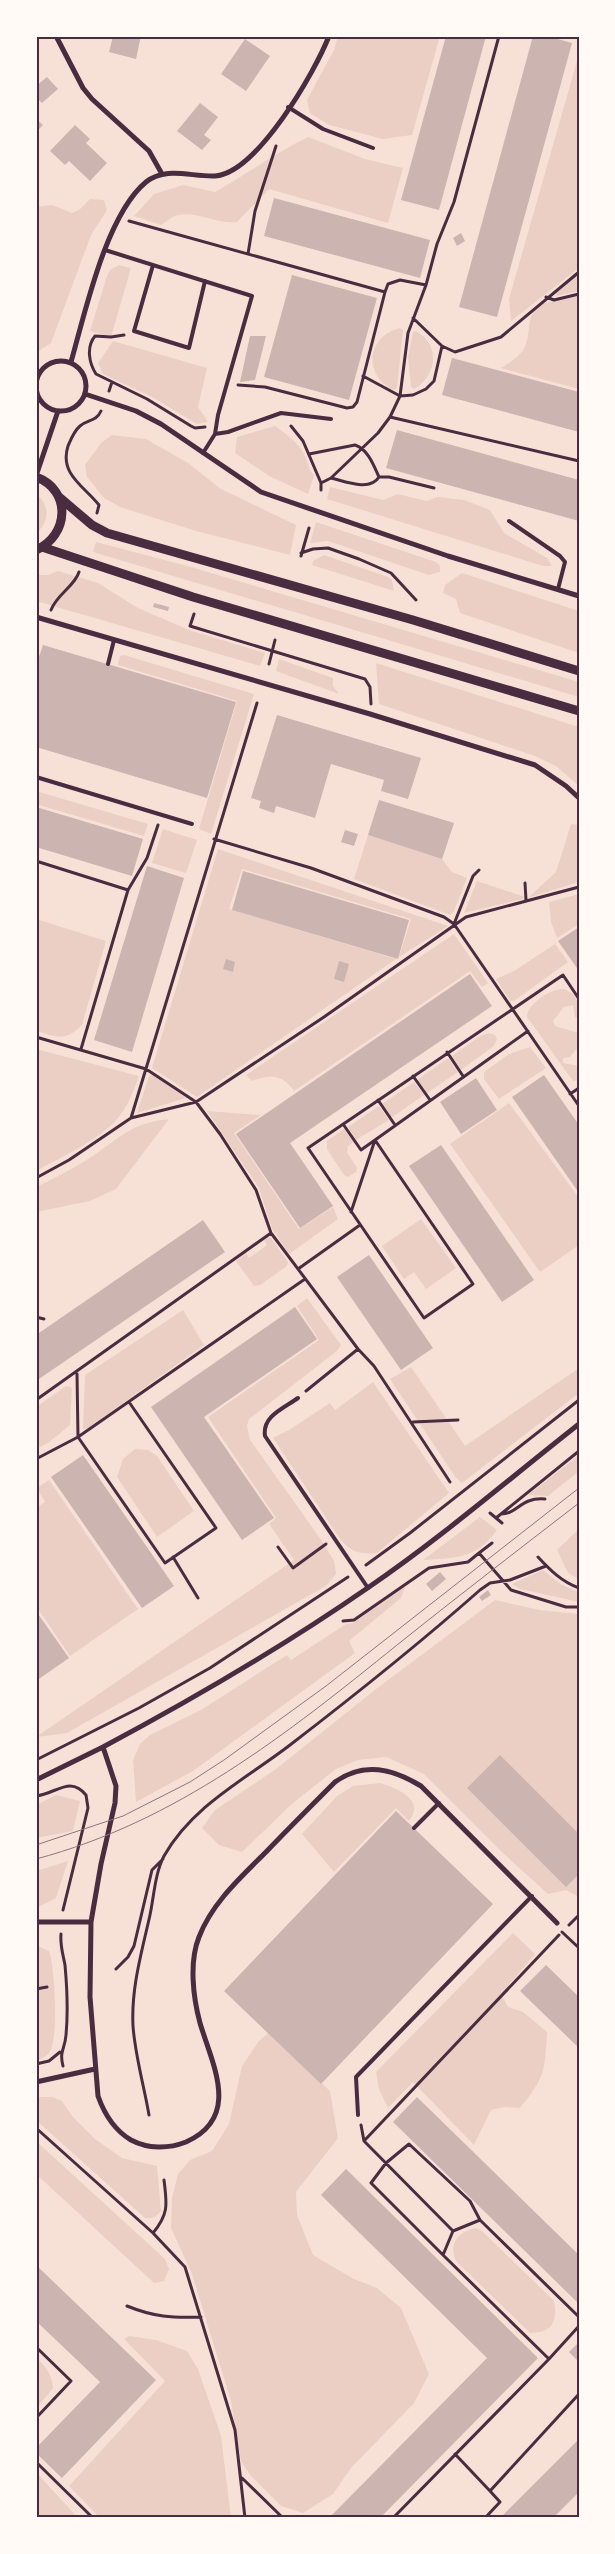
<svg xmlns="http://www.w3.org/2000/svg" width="615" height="2554" font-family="'Archivo Narrow',sans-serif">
<rect width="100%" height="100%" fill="#f7e1d7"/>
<!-- green -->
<path fill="#ebcfc5" d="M338,36h102l-28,99 -29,4 -54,-14 -19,-12 -3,-13 27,-50z
M579,54v214l-68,53 -2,-22z
M308,137l57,22 38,9 -15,55 -119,-34 -32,33c-22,2 -39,-11 -59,-7 -6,1 -12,7 -17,10l-27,-9 20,-22 29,-9 32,7c32,-18 60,-39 93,-55z
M90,199l14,1 3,10 -16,25 -40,108 -15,10v-146l16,-2 20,8 7,-3z
M119,265l12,3 -20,69 -21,-6 17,-55 3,-6z
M579,273v18l-23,5v-3z
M579,296v93l-78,-21c9,-5 22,-14 25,-24 5,-14 0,-30 15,-39 10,-5 26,-6 38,-9z
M400,328l3,2 -6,58 -3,2c-31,-13 -28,-54 6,-62z
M416,331c25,14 21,45 -2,58l-3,-2 -3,-30 5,-25z
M113,341l94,27 -9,39 10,15 -11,2 -45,-27 -49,-23 -5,-11z
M275,426c11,8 23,16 29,28 5,8 3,15 10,21l-6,19 -39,-18 -34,-23 2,-16z
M112,435l34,4 42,24 33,26 75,36 -6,30 -94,-24 -76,-24 -16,-9 -17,-21 -2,-12 16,-22z
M330,487l53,13 15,-6 28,7 12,-4 26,3 26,10 14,23 43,25 5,8h-9l-216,-67z
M36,494c14,10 14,28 0,39z
M316,522l120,40 4,4v6l-11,3 -101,-34 -18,2z
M96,542l95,25 388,115v15l-486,-145z
M324,555l64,22 4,3 2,11 -82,-26 1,-4z
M58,571l40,12 40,25 51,22 76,23 -5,13 -224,-65v-26h12z
M462,573l117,38v42l-119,-40 -4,-14 -13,-6 2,-8z
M124,655l130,39 -43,140 -12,-5 38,-128 -119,-36 2,-9z
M279,659l54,19v8l6,8 -63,-23z
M376,663l203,64v59l-23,-20 -21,-10 -156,-52z
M36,791l112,33 -4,12 -108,-32z
M571,824l8,1v57l-52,16 -63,15 13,-32 51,17 28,-26z
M163,829l34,11 -11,33 -34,-10z
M368,835l74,24 10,13 15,6 -13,33 -4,4 -96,-36z
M218,849l230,77 -49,31 12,-38 -169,-50 -13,40 167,50 -199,138 -45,-29z
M579,894v30l-22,14 -6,-16 -2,-20z
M36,919l70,22 -24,84c-17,17 -25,12 -46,6z
M454,934l34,49 -6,4 -12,-16 -176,120c-11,-16 -24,-17 -42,-10l-6,-6z
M555,944l13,18 -54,39h-4l-14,-22 18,-8z
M564,989c13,5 15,14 15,27l-4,2 -2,-13 -9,2 -11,14 2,5 24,7v13l-9,11 -7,1v5l16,3v14l-6,1 -46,-64c0,-13 24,-29 37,-28z
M489,1033l6,2 2,4 -3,7 -33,24 -9,-14 28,-20z
M530,1047l16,21 -47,31 -15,-20v-7l25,-18z
M36,1049l103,27c-5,14 -11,30 -21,42 -17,21 -58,40 -82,53z
M448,1058l10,14 -31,21 -10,-13z
M152,1075l34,23 -49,15 12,-37z
M414,1082l10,13 -33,23 -9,-14z
M509,1103l70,95v47l-39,27 -90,-128z
M379,1106l10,14 -33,20 -8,-13z
M207,1111l54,4 -27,18 65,96 34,-22 5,12 -49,35 -17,-25 -13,-41z
M169,1119l-53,70 -26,12 -54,11v-25c21,-10 42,-21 61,-34 27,-19 37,-30 72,-34z
M344,1129l10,13 -6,4 -1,6 10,16 -1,4 -8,5 -4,-2 -17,-26v-8z
M421,1219l35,49 -30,21 -12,-17 -10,7 -22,-33z
M268,1237l3,1 17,24 -1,4 -27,19 -6,1 -18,-25 10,-8 3,5 18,-13 -3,-5z
M307,1298l34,47 -4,6 -88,68 -2,7 3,14 72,101 12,20 2,13 -10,12 -259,147 -31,4 258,-177 -25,-36 7,-6 -68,-101 111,-77 -22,-34z
M183,1310l21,35 -116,83 -5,1 2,-54z
M411,1367l54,79 114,-78v25l-117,90 -6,-5 -66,-99z
M373,1382l76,111 -72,60c-17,2 -26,-1 -37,-14l-67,-101 16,-8 41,-27 5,7z
M66,1386l5,1 1,2 -2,36 -22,18 -12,6v-42z
M135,1449l13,1 9,6 37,55 -37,26 -40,-60 6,-18z
M579,1455v16l-31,25 -20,-1z
M49,1480l89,129 -68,47 -34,-50v-98l9,-6 -8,-14z
M480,1517l17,13c-21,29 -41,28 -74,30z
M579,1529v50l-11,-6 -11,-23z
M543,1570l19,15 17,7v10l-59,-13 -8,-5z
M405,1587l-4,11 -52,43 6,12 -162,118 -57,31 -3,-42 7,-16 10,-9 51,-25 86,-55 4,5 55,-36 7,-1z
M495,1600l45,10 39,4v283l-13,-7 -18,4 -44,-40 -80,-80 -38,-17 -28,3 -22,9 -43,34 -51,49 -23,-7 -17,-17 13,-18 61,-41 100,-80z
M380,1783c17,5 46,17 29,38l-13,-13 -62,64 -32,-38 35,-38 16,-10z
M56,1795l24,6 -7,30 -37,7v-33z
M68,1861l-12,37 -20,10v-37z
M513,1933l22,21 -34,40 7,13 15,5 24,20c-2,38 -2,46 -27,76l-16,-1 -13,3 -17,35 -61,-63 -25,26 -9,-19 -3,-17z
M36,1945l13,6c6,16 10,89 0,102 -2,3 -9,6 -13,9z
M268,2033l62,58 8,47 -42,54 1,23 16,40 39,23 25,10 24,20 28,66 -15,29 -63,65 -18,26 -30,19 -22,-7 -29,-29 -11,-15 -10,-61 -39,-127 -21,-46 1,-30 6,-24 12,-14 22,-9 17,-27 13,-58 17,-25z
M36,2097h17l9,4 10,15 23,23 27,19 35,8 4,45c-5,6 -8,8 -16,7l-109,-98z
M36,2141l129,118 4,10 -5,12 -10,2 -118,-109z
M475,2228l6,2 73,71c4,21 -2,32 -24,32l-73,-71c-10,-17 1,-30 18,-34z
M129,2336l27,4 31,11 11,18 23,67 10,82h-131l-31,-32 96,-105 -41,-42z
M36,2357c10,10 16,17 17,31l-17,21z
M36,2472l42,46h-42z"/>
<!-- building -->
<path fill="#ccb4b1" d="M113,36h28l-5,23 -27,-7z
M446,36h40l-47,174 -38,-10z
M533,36h14l25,7 -75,274 -38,-10z
M245,39l25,17 -24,35 -25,-17z
M47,77l11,12 -16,14 -6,-6v-11z
M200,103l18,14 -14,18 7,5 -9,10 -25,-19z
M36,119l7,6 -7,7z
M75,125l15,14 -4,4 21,20 -17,18 -21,-20 -4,4 -15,-14z
M274,198l156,42 -10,38 -156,-42z
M461,233l4,8 -8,5 -4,-8z
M292,275l85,23 -28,102 -85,-23z
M250,336h16l-11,44 -15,2z
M452,358l127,34v40l-137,-37z
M397,430l182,50v41l-193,-53z
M154,603l15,4 -1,4 -15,-4z
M43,645l193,57 -29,96 -171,-51v-81z
M277,715l144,43 -13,41 -27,-8 3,-11 -53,-16 -16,54 -39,-12 -2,7 -15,-5 2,-7 -10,-3z
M379,800l75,23 -12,36 -74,-24z
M36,807l107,32 -11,37 -96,-29z
M345,830l13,4 -4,12 -13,-4z
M147,866l37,12 -52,174 -38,-12z
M243,871l166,49 -11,39 -166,-49z
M579,927v44l-21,-30z
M226,959l9,3 -2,10 -10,-3z
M339,961l10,3 -5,18 -10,-3z
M470,974l22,32 -202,137 43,63 -33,22 -64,-94z
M544,1075l35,50v68l-67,-96z
M476,1078l21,32 -36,24 -21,-32z
M441,1145l93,135 -32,22 -93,-136z
M203,1220l22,32 -189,129v-46z
M369,1255l64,93 -32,22 -64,-93z
M295,1307l22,32 -113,78 70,101 -32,22 -91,-133z
M83,1455l91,131 -32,22 -91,-131z
M440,1572l6,7 -14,12 -6,-7z
M488,1590l3,5 -9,6 -3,-4z
M36,1611l33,47 -33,23z
M500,1755l79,79v40l-13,13 -99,-99z
M396,1811l97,93 -172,180 -97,-93z
M546,1965l33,32v51l-59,-57z
M417,2097l162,158v49l-186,-182z
M346,2169l192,189 -158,160h-51l158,-160 -166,-163z
M36,2265l120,115 -94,98 -26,-25v-5l64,-66 -64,-61z
M579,2342v20l-10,-10z
M579,2439v53l-26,26h-53z"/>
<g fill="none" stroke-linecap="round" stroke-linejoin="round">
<!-- path -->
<path stroke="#4a2c40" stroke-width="3" d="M129,221l256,71 3,-8 12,-4 26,5
M248,254l7,-43 21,-65
M546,297l8,3 25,-6
M413,318l29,28 13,6 46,-15 78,-65
M124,335l-13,2 -16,-1c-9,11 -6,27 1,38l51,25 44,27 4,2 10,-1
M363,376l37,20 13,-1 13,-6 8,-8 8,-35
M238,385l27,2 82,21 6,-1 4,-5 28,-110
M109,391l3,-9
M390,417l189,44
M291,426l12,15 18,42v7
M309,454l46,-9c13,4 19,21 24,32 -9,15 -35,4 -48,1
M379,477h10l45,11
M321,483l10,-5 47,-45 12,-16 10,-21 8,-63 18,-48 11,-41 17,-42 45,-166
M97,513l2,-8c-15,-19 -40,-31 -31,-59 3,-7 6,-15 12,-20 8,-7 16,-4 21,-15
M301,553l12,-4 15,-1 31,11 32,14 25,27
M301,556l8,-28
M51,610c6,-16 24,-24 28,-38
M194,614l-4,12 175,53 5,8 1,17
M269,664l6,-24
M214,839l97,29 133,49 10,7 125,182
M36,861l92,29 -47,159
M525,883l1,17
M128,890l19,-32 11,-33
M454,924l19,-48 6,-6
M528,1031l-153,109 98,144 -49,34 -116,-170 255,-173 16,24
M36,1037l110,32 50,33 24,32 36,56 15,43 87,116 16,17 76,116
M447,1052l16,24
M413,1076l17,24
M570,1094l9,-6
M378,1100l17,25
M131,1118l65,-16 128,-85 142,-100 113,-30
M343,1124l18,26 14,-10
M36,1178l33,-18 62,-42 126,-415
M351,1212l24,-72
M298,1269l62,-44
M36,1317l8,2
M306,1391l52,-42
M36,1400l235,-167
M129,1402l87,126 -51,35 -87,-126 227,-158
M413,1422l45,-2
M36,1459l42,-22 -1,-63
M490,1513l12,10
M501,1514c17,0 19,-17 44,-15
M496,1518l83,-67
M278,1547l15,21 33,-24
M479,1553l13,-10
M173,1557l25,41
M538,1557c12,13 24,25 41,31
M366,1565l44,-32 169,-133
M343,1621l11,-1 75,-52 39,-6 11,-9 32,37 55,17h13
M36,1708l1,1
M36,1760l103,-52 71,-40 138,-91
M36,1796c20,-2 34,-21 50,-1l2,13 -25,102
M569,1925l10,-10
M562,1932l17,16
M61,1934c-1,12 2,20 4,31 2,22 3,49 1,70 -1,14 -7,16 -3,31
M116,1969l12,-12 6,-11 18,-76 11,-11
M579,1981v2
M36,1989l11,-2
M36,2064l13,-3 11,-9
M149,2115c-5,-29 -14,-60 -16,-89 -2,-38 9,-75 17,-111 4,-19 5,-42 14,-59 29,-51 82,-77 126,-111 65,-50 129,-101 190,-155l10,-7 20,-3 36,-14
M361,2125l3,16 89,90 27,-11 99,97
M36,2128l117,105 32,34 50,163 10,88
M364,2141l195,-206
M453,2231l-10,24 106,104
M153,2233c16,-19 14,-29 11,-53
M443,2255l-72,-72 15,-20 23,-19 61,57 10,19
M127,2306c27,11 45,12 74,11
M36,2347l35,34 -35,37
M455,2454l35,37
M36,2462l57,56
M242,2478l41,40
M393,2518l156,-159 30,-33
M485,2518l15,-16 -10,-11 89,-97"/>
<!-- service -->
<path stroke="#4a2c40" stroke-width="4" d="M288,107l35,22 50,19
M105,250l147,46 -34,119 -3,19 -12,19
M153,265l-19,66 55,17 16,-67
M215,434l13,-2 53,-19 50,6
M509,521l51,35 5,6 -7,27
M108,664l6,-24
M36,777l156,47
M298,1398c-14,10 -36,18 -33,38l103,152
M414,1828l25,-25
M358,2115l-2,-38 176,-181"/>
<!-- minor -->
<path stroke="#4a2c40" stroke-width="5" d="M56,36l27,52 9,11 57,52 13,23
M36 386a25 25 0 1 1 50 0a25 25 0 1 1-50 0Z
M71,362c14,-49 35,-147 75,-180 20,-16 45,-5 69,-6 42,-3 100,-104 114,-140
M85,394l51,17 25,13 100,68 187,64 131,40
M36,476l22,-65
M36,617l334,97 165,51 31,21 13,12
M36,1780l67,-33
M36,1922h55
M557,1923l-136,-137c-28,-17 -57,-25 -86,-4 -23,23 -46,46 -69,70 -25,25 -54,51 -67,85 -10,25 -6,60 1,86 12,41 42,94 -14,119 -18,7 -38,7 -55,-2 -17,-10 -27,-27 -33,-44l-8,-99 1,-75 10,-58 14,-61 1,-17 -13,-39c92,-49 181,-101 266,-160 73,-50 140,-108 210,-163
M36,2082l59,-13"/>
<!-- tertiary -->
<path stroke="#4a2c40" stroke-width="9" d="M36,477c36,13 33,59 0,73
M59,497l33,28 15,8 306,87 166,51
M42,547l151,50 386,114"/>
<!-- tram -->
<path stroke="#8f747c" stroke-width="1" d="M36,1845l87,-29 67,-34 34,-22 102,-74 253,-198
M36,1859c140,-37 251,-125 361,-214 60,-48 121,-95 182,-142"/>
</g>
<!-- border -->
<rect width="615" height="2554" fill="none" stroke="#fffaf5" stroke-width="75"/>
<rect x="38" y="38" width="540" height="2478" fill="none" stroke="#4a2c40" stroke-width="2"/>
</svg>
